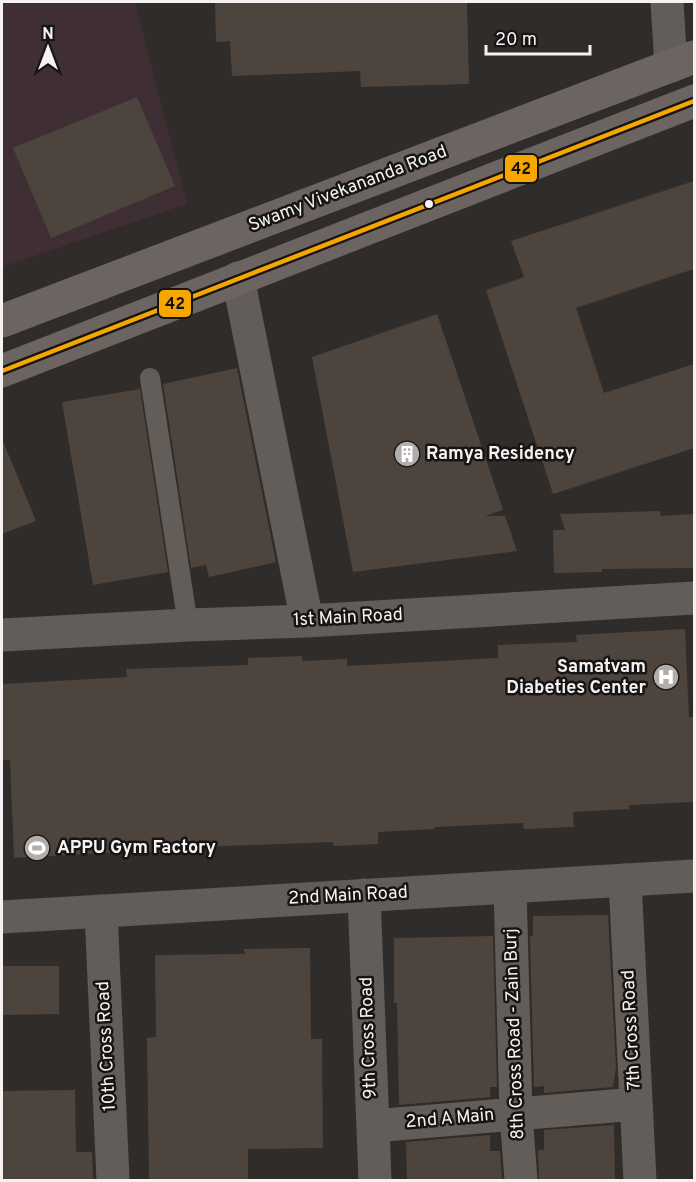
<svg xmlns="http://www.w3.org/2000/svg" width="696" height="1182" font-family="Overpass,sans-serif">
<rect width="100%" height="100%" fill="#2f2c2a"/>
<!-- industrial -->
<path fill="#3f2e34" d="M2,2h133l52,202 -185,63z"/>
<!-- building -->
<path fill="#4d443e" d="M215,2h252l2,82 -108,3 -1,-16 -128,5 -2,-35 -14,1z
M137,97l38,89 -124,52 -38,-90z
M694,181v88l-118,39 28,85 90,-29v84l-141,46 -67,-204 38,-13 -13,-36z
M437,314l66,196 -18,6h20l12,35 -164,21 -41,-215z
M237,368l39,194 -67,15 -3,-12 -15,3 -28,-184z
M140,389l28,183 -75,13 -31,-183z
M2,439l34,82 -34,13z
M660,511l1,5 33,-2v54l-92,1v3l-48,1 -1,-43h12l-5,-16z
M685,629l4,88h5v85l-65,3 1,4 -57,3 1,15 -50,2 -1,-6 -89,4v2l-56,3v12l-44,2 -1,-4 -135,5 1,3 -59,3v-2l-126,7 -4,-98h-8v-76l125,-7 -1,-8 122,-4v-7l54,-2v5l45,-2v7l151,-8v-13l79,-3 -1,-7z
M608,915l8,152 -3,20 -69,6v-7l-10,1 -4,-151h3v-20z
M493,936l4,151h-7v10l-91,8 -2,-102h-3v-65z
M310,948l1,91h11l1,109 -75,1v31h-99l-2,-142 9,-1 -1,-82 90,-1 -1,-5z
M2,966h57v48l-57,1z
M75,1090l1,62h16l1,28h-91v-89z
M614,1125l1,55h-76l-1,-30h6v-20z
M490,1135v16h10l2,29h-95l-1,-38z"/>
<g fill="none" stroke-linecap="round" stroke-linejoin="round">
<!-- service -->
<path stroke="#625d59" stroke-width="20" d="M150,378l38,247"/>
<!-- minor -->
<path stroke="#625d59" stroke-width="33" d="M667,2l4,64
M238,278l69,343
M2,635l186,-10 119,-4 387,-23
M625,880l15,300
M510,887l6,227 5,66
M364,895l11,285
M101,911l12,269
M373,1126l263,-22"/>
<!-- tertiary -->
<path stroke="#625d59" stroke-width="33" d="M2,917l692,-41"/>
<!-- primary -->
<path stroke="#6c6460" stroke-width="33" d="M2,321l692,-264
M2,371l692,-270"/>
<!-- bus-1 casing -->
<g stroke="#161514" stroke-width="9">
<path id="bus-1" d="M2,371l692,-270"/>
</g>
<!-- bus-1 -->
<use href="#bus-1" stroke="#f7a600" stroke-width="4.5"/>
</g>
<!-- icons -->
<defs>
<g id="building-disc" transform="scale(1.35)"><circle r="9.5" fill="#b0adab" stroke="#161514"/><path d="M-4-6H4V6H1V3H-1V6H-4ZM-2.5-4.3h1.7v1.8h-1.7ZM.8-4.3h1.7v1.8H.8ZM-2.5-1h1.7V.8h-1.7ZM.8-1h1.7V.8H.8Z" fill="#fff"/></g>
<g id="hospital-disc" transform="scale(1.35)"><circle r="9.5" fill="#b0adab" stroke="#161514"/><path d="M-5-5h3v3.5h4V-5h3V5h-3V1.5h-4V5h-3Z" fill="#fff"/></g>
<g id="stadium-disc" transform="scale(1.35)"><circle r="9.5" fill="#b0adab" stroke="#161514"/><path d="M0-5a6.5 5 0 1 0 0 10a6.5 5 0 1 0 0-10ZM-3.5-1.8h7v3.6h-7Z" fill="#fff"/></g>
</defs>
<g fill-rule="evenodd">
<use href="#building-disc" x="407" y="454"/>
<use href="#hospital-disc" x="666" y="677"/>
<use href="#stadium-disc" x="37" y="848"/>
</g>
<!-- markers -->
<circle fill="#f5f2f1" stroke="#161514" stroke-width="2" cx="429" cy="204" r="5"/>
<g text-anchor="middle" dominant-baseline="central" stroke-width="5" stroke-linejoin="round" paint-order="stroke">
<!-- street labels -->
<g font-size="18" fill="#f5f2f1" stroke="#161514">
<text transform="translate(348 189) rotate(-21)">Swamy Vivekananda Road</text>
<text transform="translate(348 618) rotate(-3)">1st Main Road</text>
<text transform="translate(348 896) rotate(-3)">2nd Main Road</text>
<text transform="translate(632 1030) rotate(-93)">7th Cross Road</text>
<text transform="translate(515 1034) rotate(-92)">8th Cross Road - Zain Burj</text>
<text transform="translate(369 1038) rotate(-92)">9th Cross Road</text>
<text transform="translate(107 1046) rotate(-93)">10th Cross Road</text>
<text transform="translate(450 1119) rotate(-5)">2nd A Main</text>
</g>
<!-- poi labels -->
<g font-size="18" font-weight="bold" fill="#f5f2f1" stroke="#161514" text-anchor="start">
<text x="426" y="454">Ramya Residency</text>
<text x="646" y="667" text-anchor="end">Samatvam<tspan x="646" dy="21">Diabeties Center</tspan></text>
<text x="57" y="848">APPU Gym Factory</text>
</g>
</g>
<g stroke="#161514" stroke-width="2">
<rect x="504" y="154" width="34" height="29" rx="6" fill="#f7a600"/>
<rect x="158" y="289" width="34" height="29" rx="6" fill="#f7a600"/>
</g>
<g font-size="16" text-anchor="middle" font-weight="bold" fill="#111">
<text x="521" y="174">42</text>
<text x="175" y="309">42</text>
</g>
<!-- border -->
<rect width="696" height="1182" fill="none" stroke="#f5f2f1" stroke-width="6"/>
<!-- north arrow -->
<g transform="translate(48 48)" stroke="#161514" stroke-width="4.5" paint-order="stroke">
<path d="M0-4.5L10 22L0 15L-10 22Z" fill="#f5f2f1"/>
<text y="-9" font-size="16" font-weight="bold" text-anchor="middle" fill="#f5f2f1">N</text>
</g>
<!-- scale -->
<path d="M486 45v9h104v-9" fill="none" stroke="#f5f2f1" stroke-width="3"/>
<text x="495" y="45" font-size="18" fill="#f5f2f1" stroke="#161514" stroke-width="4.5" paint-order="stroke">20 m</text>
</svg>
